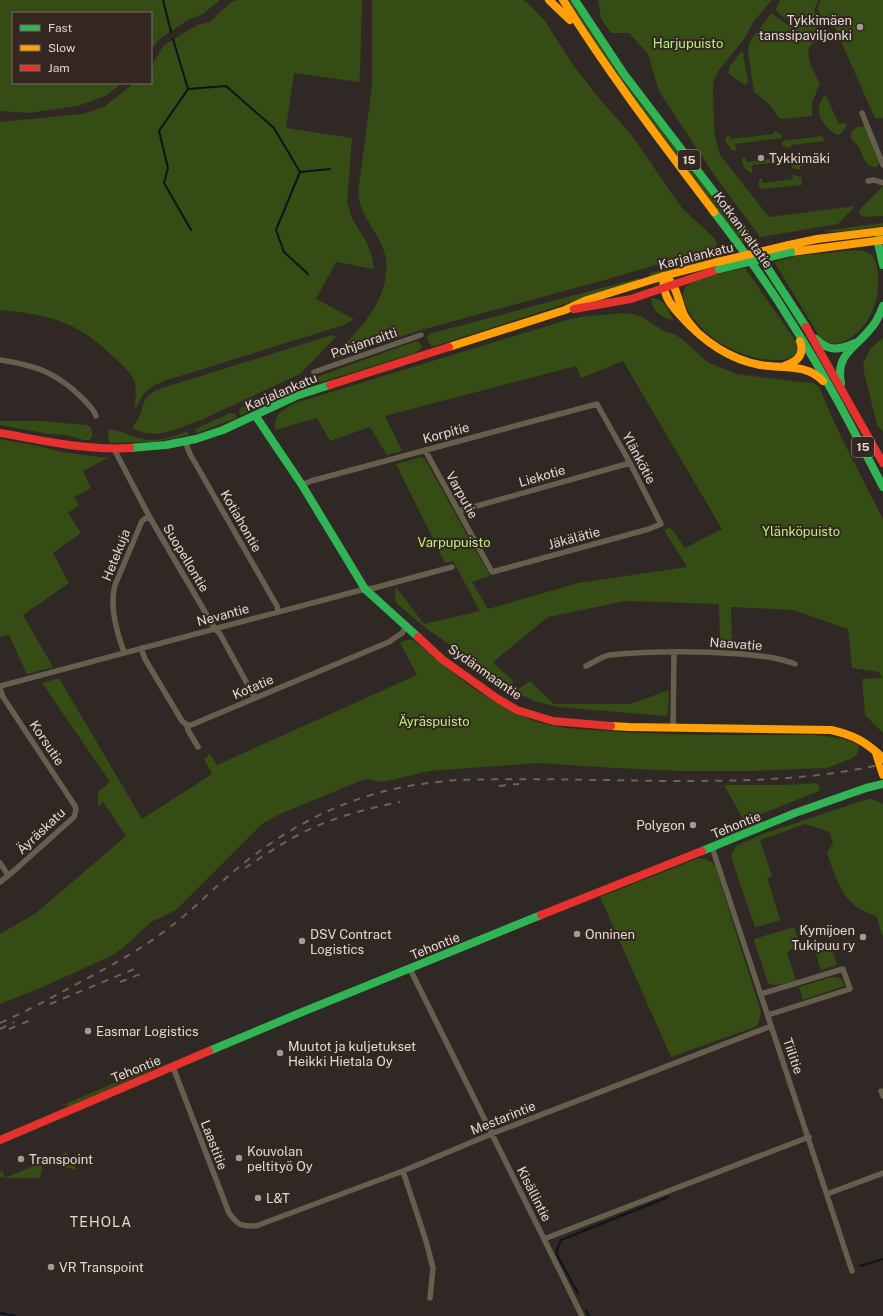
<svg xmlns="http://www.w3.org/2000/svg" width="883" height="1316" font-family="'Public Sans',sans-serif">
<rect width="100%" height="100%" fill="#2f2824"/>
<!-- green -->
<path fill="#354c15" d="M0,0h220l-17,14 -15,6 -29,19 -8,11v-37h-138v70h110l-18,13 -27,10 -49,7 -29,-2z
M237,0h125l-2,74 -1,8 -65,-9 -8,55 66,10 -5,65 6,17 14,23 5,13 2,13 -38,-7 -20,37 38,20 -10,6 -180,56c-18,8 -21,11 -29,30 0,-8 2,-25 -1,-31 -4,-8 -12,-15 -18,-21 -38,-37 -64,-44 -116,-49v-188l82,-8 22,-7 30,-24h17v-16l13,-22 33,-20 13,-3 11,-11 12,-10z
M372,0h151l5,3 17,18 28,44 30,38 27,30 52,75 32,30 3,6 -3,4 -106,31 -187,51 -90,30c1,-8 12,-14 18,-20 18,-19 34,-40 37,-66 4,-37 -26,-50 -28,-82l14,-106z
M565,0h5l175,240 -3,3 -111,-147z
M598,0h174l-19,22 -8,16 -26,32 -5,9 -1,11 1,38 2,13 4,14 49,62 86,-11 -17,18 -78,13 -45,-61 -51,-77 -6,-11 -10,-34 -19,-21h-18l-10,-14z
M780,0h39l-5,10 5,11c-13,0 -36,3 -43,-12z
M821,0h62v118h-8l-44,-99 -7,2 -7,-12z
M772,13c4,3 8,7 13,10 15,7 35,-6 41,15 -5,2 -12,3 -15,7 -8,10 4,29 9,38l-8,20v13l-30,3 -4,-2 -8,-12 -16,-13 -6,-40 1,-8 4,-7z
M741,52l2,1 5,29 -3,3 -17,-12 2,-7z
M826,96l13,28 6,-1 2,2 -6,9 -3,1c-8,-2 -18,-15 -19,-22 -1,-6 2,-12 4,-16z
M861,126l4,1 14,36 -2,4c-12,2 -14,-13 -19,-21 -2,-2 -5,-5 -7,-8 -1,-7 3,-10 10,-12z
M774,131l7,3 1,4 -47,6 1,7 -4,-1 -7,-9 2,-5h3v3l44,-5z
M822,136l3,5 -34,4v3l-9,-2v-5z
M783,153l10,3v5l-41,4v8c-5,-1 -11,-8 -10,-14l3,-2 2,5 36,-5z
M828,158v5l-28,3v4l-8,-2 -1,-5z
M792,175l9,2 1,8 -39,4 -4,-2v-7l3,-2 1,5 30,-4z
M882,187h1v29l-21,1 -3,-6 3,-4z
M883,223v3l-43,6 -18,-1z
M855,250c8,1 15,1 19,8 3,5 3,10 4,15 2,26 -7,54 -31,67 -9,5 -17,5 -26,-1l-47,-77 22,-6z
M713,255l2,3 -64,19 -1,-4z
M745,268l52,75v9c-5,8 -13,8 -21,8 -34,1 -80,-25 -91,-57 -2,-5 -3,-11 0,-15 8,-11 47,-17 60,-20z
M639,278v2l-204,66h-4l-4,-8 2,-4z
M651,298c17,2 15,11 23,22 -11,-1 -23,-9 -23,-22z
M623,313l10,1 9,3 22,14 12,4 11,8 20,19 30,12 64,8 12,1 6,4 22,50 42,82v214l-18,-18 -3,-36 20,-1 -3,-6 -27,-4 -4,-39 -55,-19 -62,-3 1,41h-12l-1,-44 -94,-3 -77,16 -55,45 21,20 -5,3h-5l-39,-30 -38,-26 -31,-26 -1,-10 1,-6 28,37 56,-13 -27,-50 -8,2 -49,-99 25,-7 4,2 65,117 -18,6 16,27 90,-26 109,-16 -23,-37 6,-3 15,21 37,-19 -99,-168 -42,17 -5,-12 -191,50 17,35 -15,4 -17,-28 -40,14 -13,-23 -42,12c0,-17 7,-20 20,-27l265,-81 20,-5z
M332,335l4,2 -36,37 -99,46 -27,10 -16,4 -14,-1 -12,-5c2,-3 5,-7 7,-11 6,-14 2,-17 17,-27z
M883,338v94l-6,-7 -14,-57 1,-7 7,-13z
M416,341l3,1 3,4 -1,3 -6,4 -119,37 -56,26 -1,-6 3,-3 61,-25z
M230,413l5,1 2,4 -40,15 -2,-4z
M0,421h42l43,4 5,1 2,4v7l-3,3h-5l-18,-5 -18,-1 -48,-9z
M109,430c10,-1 20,6 30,8 17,5 34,-1 49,-7l1,4 -35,7 -45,1 -1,-10z
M0,439l39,7 23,6 46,6 -25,13 8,17 -17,9 5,8 -11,8 13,20 -28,20 16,30 -46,32 30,52 -25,7h-1l-18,-39 -9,2z
M406,640h7c11,8 22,18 33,27 24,20 52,39 81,51 26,11 54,11 81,13 68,5 137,4 205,4 16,1 31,3 45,9l1,5 -2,5 -4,4 -26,10 -77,3h-68l-67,-3 -78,-5 -108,8 -46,11 -18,-3 -85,35 -18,10 -86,86 -25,12 -28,26 -12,8 -66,30 -45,18v-70l36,-21 90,-77 -23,-34 -5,4v-14l12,-10 -68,-99 17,-5 83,141 70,-45 -8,-15 6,-5 7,11 200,-90 -17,-32z
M530,681l24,23h76l39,-14 -1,22 -2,4 -109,-9 -22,-6 -18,-8v-3z
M816,783l3,2 1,4 -1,2 -75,30 -20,-36h62z
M868,799h5l10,5v131l-2,-2 -4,-16c-5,-3 -12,-5 -17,-8 -19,-11 -26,-36 -33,-56l6,-10 -4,-11 -11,-4 -13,-4 -45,16 12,36 -5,2 13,41 -2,2 -21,6h-2l-21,-61 -3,-11 5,-9 24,-11z
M699,858c7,1 11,2 16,8l46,146 -2,10 -4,5 -84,30 -71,-160z
M794,927l7,21 -12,2v2l-2,1 9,27c-8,2 -20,8 -28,3l-14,-43v-1z
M831,946l6,19 -16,5 -6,-19z
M832,977c6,-1 12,2 12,9l-41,14 -4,-13z
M161,1063l-2,4 -90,39 -6,-1z
M66,1152l11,18 -30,-6 -2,-3 5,-3 3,3z
M40,1163l2,5 -2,10h-35l-5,-1 1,-9 4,10z"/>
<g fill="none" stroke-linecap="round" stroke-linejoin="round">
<!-- stream -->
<path stroke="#0b151c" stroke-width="2" d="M163,0l8,32
M173,39l15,50 -29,42 9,37 -4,15 27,47
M188,89l38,-3 48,42 26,44 -24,58 8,22 24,22
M300,172l30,-3
M860,1266l23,-7
M578,1293l-21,-38v-5l4,-10 107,-43
M586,1310l3,6
M0,1313l15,3"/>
<!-- street -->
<path stroke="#675f4d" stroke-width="5.5" d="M862,113l21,52
M868,181l6,-1 9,3
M0,360c34,5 56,12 81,37 6,6 12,11 15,19
M314,372l107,-37
M185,441l5,13 87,152 1,6
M114,449l35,67 66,113 5,5 35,64
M302,485l9,-4 286,-77 33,59 31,61 -12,5 -157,43 -67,-122
M459,511l171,-48
M141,648l4,11 37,62 5,4h4l198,-83 13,-9 4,-6
M124,652c-7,-19 -15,-46 -9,-67l27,-64 7,-5
M586,666l17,-9 6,-2c43,-4 88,-4 132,-1 19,2 37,3 54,10
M0,686l365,-97 9,-1 78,-21
M0,688l3,9 72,109 1,4 -2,7 -58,52 -16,13
M187,725l1,5 10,17
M673,729l1,-77
M712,847l140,424
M0,863l8,12
M410,969l134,270 265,-102
M761,994l82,-25 7,20 -82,26
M173,1067l56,146c10,13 11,13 27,13l147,-55 88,-37 280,-108
M881,1091l2,5
M403,1171l23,70 7,27 -3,30
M827,1194l56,-21
M544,1239l38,77"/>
<!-- fast -->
<path stroke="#30b455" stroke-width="8" d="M575,0l49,74 121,159 61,94
M714,212c26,34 52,69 74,105 35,54 65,112 95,170
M883,233l-2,-2 -3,12 5,22
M816,339c13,13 23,11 39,4
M841,383c-6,-29 15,-35 30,-55 6,-6 9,-14 12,-22
M255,415l47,70 63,104 53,48
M130,448l36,-3 30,-6 27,-9 73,-34 34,-11
M702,851l93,-38 71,-25 17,-4
M209,1051l86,-36 246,-100"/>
<!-- slow -->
<path stroke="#ff9f0a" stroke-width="8" d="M549,0l21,20
M563,0c46,74 99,143 151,212
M789,245l28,-6 66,-8
M791,252l92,-12
M700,335c-6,-6 -12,-13 -16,-20 -6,-13 -7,-32 -20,-39 -3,15 5,27 15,38 21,24 49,45 81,51 22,4 46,-2 63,16
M449,347l116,-37 22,-10 77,-24 53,-14
M784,366c13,-4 21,-11 16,-25
M611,726l18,1 202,3c23,5 35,12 52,28
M876,753l7,22"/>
<!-- jam -->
<path stroke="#e5322d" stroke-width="8" d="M574,309l57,-10 88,-30
M806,327l77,136
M330,385l119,-38
M0,433c42,7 87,18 130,15
M418,637l25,23 55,39 19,11 36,11 58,5
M541,915l161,-64
M0,1140l209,-89"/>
<!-- rail -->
<path stroke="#6a645a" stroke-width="2" stroke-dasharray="7 7" stroke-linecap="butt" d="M499,786l20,-2
M245,868c17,-11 34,-23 53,-33 32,-17 67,-26 102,-33
M120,982l23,-9
M50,1004l89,-37
M0,1023c25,-11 49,-24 73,-37 32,-17 64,-34 93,-56 28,-20 51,-46 78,-67 44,-35 95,-62 150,-74 21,-5 42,-7 63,-9 69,-2 137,0 206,1 75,0 147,0 220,-17
M0,1029l14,-7
M9,1029l22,-9"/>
<!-- fast-bridge -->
<path stroke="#30b455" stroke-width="8" d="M719,269l72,-17"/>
<!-- slow-bridge -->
<path stroke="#ff9f0a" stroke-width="8" d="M717,262l72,-17"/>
</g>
<!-- markers -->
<g fill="#a39b97" stroke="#332720" stroke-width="1.5">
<circle cx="860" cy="27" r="4"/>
<circle cx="761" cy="158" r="4"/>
<circle cx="693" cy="825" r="4"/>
<circle cx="577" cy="934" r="4"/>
<circle cx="863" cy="937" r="4"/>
<circle cx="302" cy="941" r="4"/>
<circle cx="88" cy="1031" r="4"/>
<circle cx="280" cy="1053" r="4"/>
<circle cx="239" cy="1158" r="4"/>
<circle cx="21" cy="1159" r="4"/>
<circle cx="258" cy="1198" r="4"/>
<circle cx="51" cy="1267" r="4"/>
</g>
<g text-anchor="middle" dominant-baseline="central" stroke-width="4" stroke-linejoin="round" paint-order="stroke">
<!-- shield labels -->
<g fill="#332720" stroke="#aea49f" stroke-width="1">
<rect x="678" y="150" width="22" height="20" rx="3"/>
<rect x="852" y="437" width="22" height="20" rx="3"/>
</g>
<g font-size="12" font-weight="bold" fill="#e2d9d5">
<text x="689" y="160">15</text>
<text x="863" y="447">15</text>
</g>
<!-- poi labels -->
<g font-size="13" fill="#e2d9d5" stroke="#332720" text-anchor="start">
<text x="852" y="20" text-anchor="end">Tykkimäen<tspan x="852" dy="15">tanssipaviljonki</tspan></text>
<text x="769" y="158">Tykkimäki</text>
<text x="685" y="825" text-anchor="end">Polygon</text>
<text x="855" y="930" text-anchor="end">Kymijoen<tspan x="855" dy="15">Tukipuu ry</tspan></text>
<text x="310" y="934">DSV Contract<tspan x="310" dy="15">Logistics</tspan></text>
<text x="585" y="934">Onninen</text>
<text x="96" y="1031">Easmar Logistics</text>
<text x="288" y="1046">Muutot ja kuljetukset<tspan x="288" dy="15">Heikki Hietala Oy</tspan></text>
<text x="247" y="1151">Kouvolan<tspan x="247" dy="15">peltityö Oy</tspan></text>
<text x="29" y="1159">Transpoint</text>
<text x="266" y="1198">L&amp;T</text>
<text x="59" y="1267">VR Transpoint</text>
</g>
<!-- park labels -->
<g font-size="13" fill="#b8ef7f" stroke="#332720">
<text x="688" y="43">Harjupuisto</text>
<text x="801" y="531">Ylänköpuisto</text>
<text x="454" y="542">Varpupuisto</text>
<text x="434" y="721">Äyräspuisto</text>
</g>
<!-- street labels -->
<g font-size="13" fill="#e2d9d5" stroke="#332720">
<text transform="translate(743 230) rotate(54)">Kotkan valtatie</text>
<text transform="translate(696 256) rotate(-14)">Karjalankatu</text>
<text transform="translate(364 343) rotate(-19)">Pohjanraitti</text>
<text transform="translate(281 392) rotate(-23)">Karjalankatu</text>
<text transform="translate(446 433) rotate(-15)">Korpitie</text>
<text transform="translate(639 458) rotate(62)">Ylänkötie</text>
<text transform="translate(542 476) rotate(-16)">Liekotie</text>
<text transform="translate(462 495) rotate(61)">Varputie</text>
<text transform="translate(241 521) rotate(60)">Kotiahontie</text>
<text transform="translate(574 538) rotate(-15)">Jäkälätie</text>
<text transform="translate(116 555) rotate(-68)">Hetekuja</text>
<text transform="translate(186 558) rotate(59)">Suopellontie</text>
<text transform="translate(223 615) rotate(-15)">Nevantie</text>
<text transform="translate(736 644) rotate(4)">Naavatie</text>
<text transform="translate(485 672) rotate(35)">Sydänmaantie</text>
<text transform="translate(253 687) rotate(-23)">Kotatie</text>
<text transform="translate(47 743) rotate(56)">Korsutie</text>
<text transform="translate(736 825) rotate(-22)">Tehontie</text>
<text transform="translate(41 831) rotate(-43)">Äyräskatu</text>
<text transform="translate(435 946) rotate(-22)">Tehontie</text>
<text transform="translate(793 1056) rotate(71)">Tiilitie</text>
<text transform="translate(136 1069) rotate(-22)">Tehontie</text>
<text transform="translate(503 1118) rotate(-22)">Mestarintie</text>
<text transform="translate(214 1145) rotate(69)">Laastitie</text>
<text transform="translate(534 1194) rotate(63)">Kisällintie</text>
</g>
<!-- neighbourhood labels -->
<g font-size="14" letter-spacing="1" fill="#e2d9d5" stroke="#332720">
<text x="101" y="1222">TEHOLA</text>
</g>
</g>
<!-- legend -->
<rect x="12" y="12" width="140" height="72" fill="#332720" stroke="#796e68"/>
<rect x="20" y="25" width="20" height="6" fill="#30b455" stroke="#796e68"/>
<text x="48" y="32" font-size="12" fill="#e2d9d5">Fast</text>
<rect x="20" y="45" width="20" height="6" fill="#ff9f0a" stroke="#796e68"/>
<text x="48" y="52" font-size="12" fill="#e2d9d5">Slow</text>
<rect x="20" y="65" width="20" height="6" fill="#e5322d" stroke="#796e68"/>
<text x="48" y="72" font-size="12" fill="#e2d9d5">Jam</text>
</svg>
